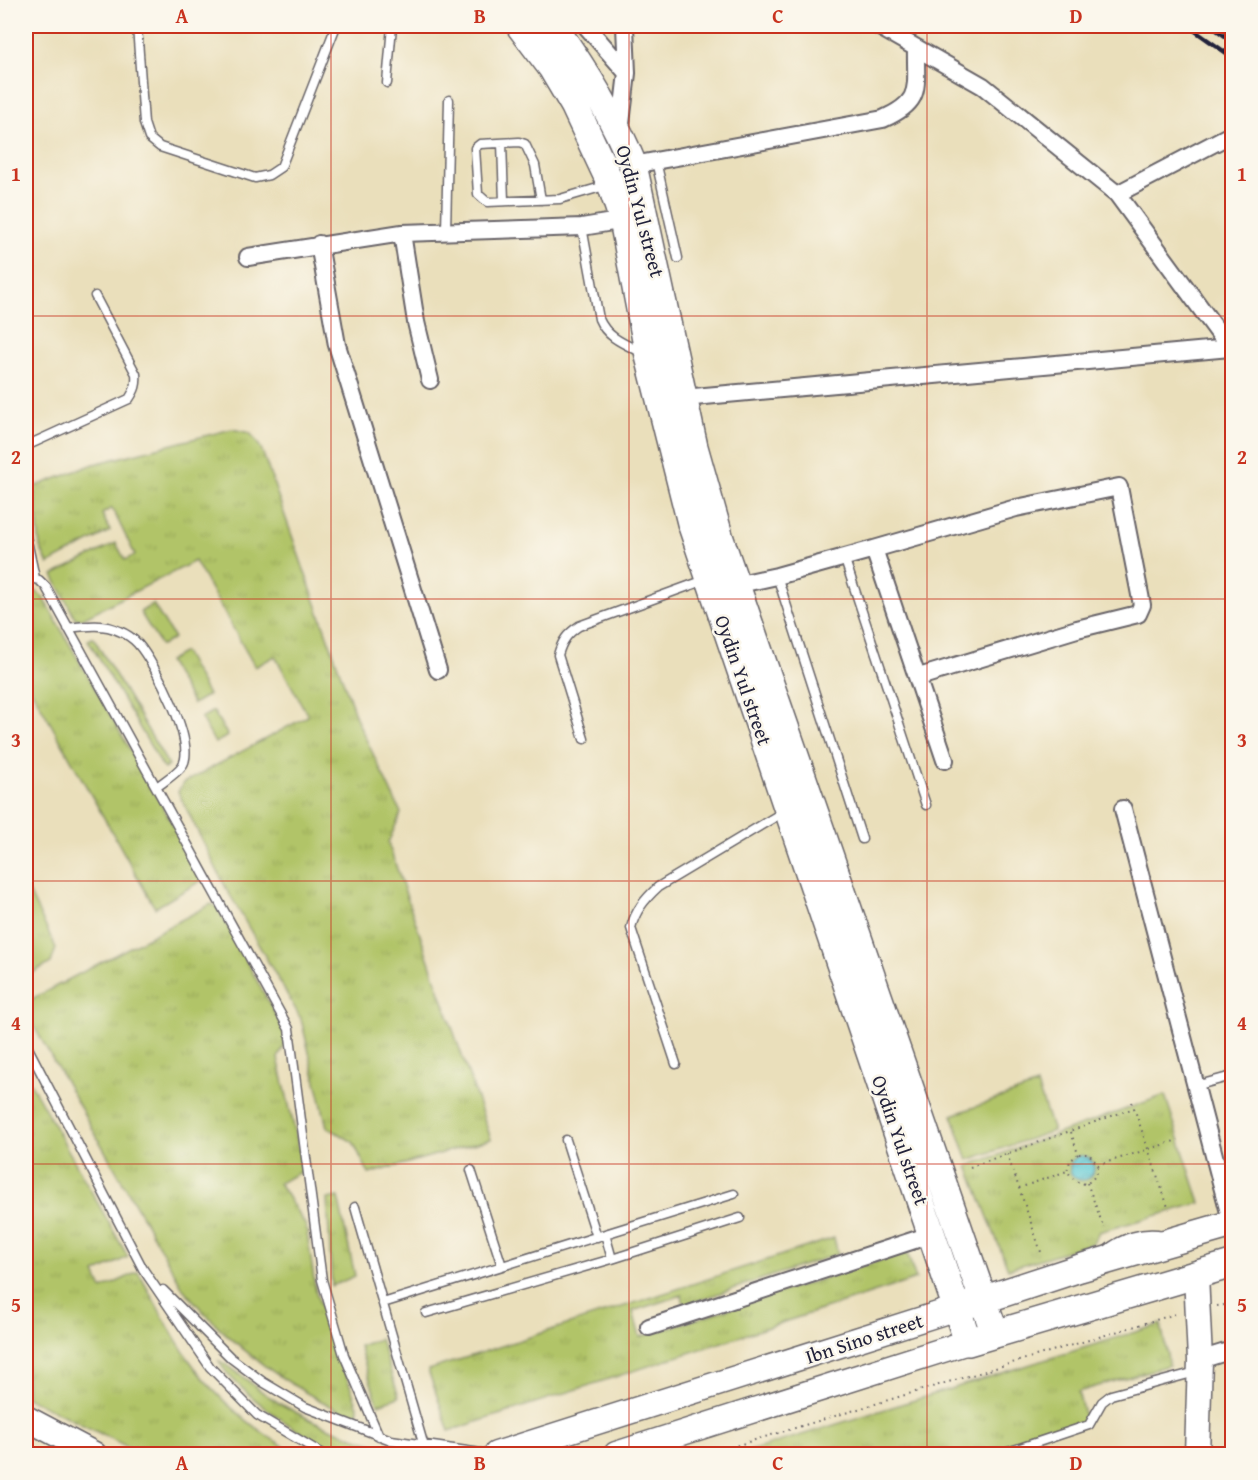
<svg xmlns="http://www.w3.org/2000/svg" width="1258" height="1480" font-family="'Gentium Book Plus',serif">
<defs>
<pattern id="grass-tufts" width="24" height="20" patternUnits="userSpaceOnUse" patternTransform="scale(1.5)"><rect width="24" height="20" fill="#b1c467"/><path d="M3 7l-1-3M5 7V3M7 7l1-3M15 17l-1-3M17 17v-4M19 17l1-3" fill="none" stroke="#98a85a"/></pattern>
<pattern id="water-waves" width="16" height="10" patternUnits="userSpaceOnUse" patternTransform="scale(1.5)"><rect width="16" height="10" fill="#5ecad5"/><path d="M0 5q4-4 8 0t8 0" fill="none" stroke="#51adb8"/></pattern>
</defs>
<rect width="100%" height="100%" fill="#fbf7ec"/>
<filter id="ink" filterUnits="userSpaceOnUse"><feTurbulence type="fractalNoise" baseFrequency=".0167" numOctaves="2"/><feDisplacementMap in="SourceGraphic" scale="12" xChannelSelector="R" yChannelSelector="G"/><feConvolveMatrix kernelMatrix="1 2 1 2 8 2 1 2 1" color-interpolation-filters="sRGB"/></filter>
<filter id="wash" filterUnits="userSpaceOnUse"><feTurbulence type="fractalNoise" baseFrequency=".008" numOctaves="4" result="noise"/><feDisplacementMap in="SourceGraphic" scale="24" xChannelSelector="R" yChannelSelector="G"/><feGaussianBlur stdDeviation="1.35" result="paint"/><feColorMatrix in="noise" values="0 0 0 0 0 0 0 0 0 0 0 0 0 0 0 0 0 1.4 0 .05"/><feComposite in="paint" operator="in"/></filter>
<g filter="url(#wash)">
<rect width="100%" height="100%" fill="#eadfbb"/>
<!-- grass -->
<path fill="url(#grass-tufts)" stroke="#6a7351" stroke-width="1.5" d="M232,429l18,4 11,15 96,272 44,93 -13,30 103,296 -122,35 -16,-32 -26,-15 -26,-108 -75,-131 -48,-96 5,-9 125,-67 -33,-60 -20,11 -60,-106 -114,58 -6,-1 -22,-43 63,-32 9,17 10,-5 -23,-47 -10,6 8,17 -62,33 -8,-17 -6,-60 60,-23z
M26,591h9l7,5 162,283 -49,29 -129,-228z
M153,604l21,34 -13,8 -21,-34z
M93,637l76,129 -5,3 -76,-129z
M184,652l24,43 -15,9 -25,-43z
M213,711l15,25 -13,7 -14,-25z
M26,886l30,62 -5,15 -25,13z
M211,904l6,3 69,127 -1,11 -7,13 26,112 -25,13 27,43 10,67 42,114 -1,12c-71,-33 -122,-69 -173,-129l-157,-276 1,-13z
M26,1075l102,182 -33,16 7,16 36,-17c17,29 32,61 52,89 26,38 67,72 108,93h-156l-116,-57z
M1165,1095l35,108 -101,29 -6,11 -85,26 -40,-103z
M338,1197l17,79 -23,10 -5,-87z
M834,1238l4,16 -154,51 -2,-10 -49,16 7,26 267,-85 9,27 -467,152 -21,-61z
M1161,1324l8,41 -91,27 8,30 -112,32h-234z
M380,1339l19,58 -21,7 -19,-58z
M219,1361c18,8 33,25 49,35 40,26 81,42 127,53 -15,5 -34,9 -50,5 -30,-7 -113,-65 -126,-93z"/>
<!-- park -->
<path fill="#b1c467" stroke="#6a7351" stroke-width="1.5" d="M1037,1085l16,46 -85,29 -16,-45z"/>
<!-- water -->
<path fill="url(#water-waves)" stroke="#407688" stroke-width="1.5" d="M1070 1168a12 12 0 1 1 24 0a12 12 0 1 1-24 0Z"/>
</g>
<g filter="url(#ink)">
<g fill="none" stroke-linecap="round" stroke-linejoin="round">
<!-- lane casing -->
<g stroke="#686468" stroke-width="11">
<path id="lane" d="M137,26l7,97 5,15 11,9 95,31 14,-3 12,-8 55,-141
M387,83l5,-57
M502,143l2,58
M656,161l22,97
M541,200l-6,-35 -10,-21 -6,-2 -39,2 -5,4 3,46 9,8 73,-3 48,-14
M582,227l17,92c8,19 26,25 44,34
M446,231l3,-131
M26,446l103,-47c6,-9 8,-14 7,-25l-41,-78
M26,536l9,42
M844,557l82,248
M777,576l85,263
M26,577l13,3 7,7 243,442 33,251 22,75 35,81
M68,628c17,-2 35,-5 51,3 6,2 15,8 19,13 16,18 60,101 44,122 -6,8 -18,15 -25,21
M584,739l-26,-84c4,-14 9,-21 21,-29l126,-46
M26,1044l117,225 67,98 47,48 66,39
M676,1064l-45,-136c4,-17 14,-29 27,-41l127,-76
M1195,1086l37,-10
M566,1140l31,97
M471,1170l31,96
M355,1207l68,236
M605,1234l7,25
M1106,1251c15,-13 37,-20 57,-16
M163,1290l68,68 32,24 42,25 86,33 97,14
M383,1303l351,-109
M426,1313l186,-54 128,-41
M1002,1454l87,-29 13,-23 9,-7 85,-23"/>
</g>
<!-- street casing -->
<g stroke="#686468" stroke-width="20">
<path id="street" d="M586,26l41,47
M878,26l105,60 134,108 115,157
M620,132l7,-59 -2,-47
M633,165l250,-46c41,-18 32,-32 33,-71
M1117,194l115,-60
M402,233l14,89 14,58
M319,244l18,101 101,325
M248,257l154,-24 180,-6 49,-8
M683,398l547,-50
M874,549l142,-41 103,-21 23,118 -4,9 -61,15 -158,48
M735,585l42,-9 97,-27 71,211
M1123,809l109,415
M649,1327l284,-93
M1200,1360l32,-10"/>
</g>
<!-- secondary casing -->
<g stroke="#686468" stroke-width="27">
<path id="secondary" d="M1196,1275l4,85 -3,94
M26,1418l68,36
M496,1454l461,-146
M616,1454l352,-112"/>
</g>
<!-- primary casing -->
<g stroke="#686468" stroke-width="30">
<path id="primary" d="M520,26l32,42 22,37 37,79 12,36 26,136 42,167 277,819 264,-78
M553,26c32,44 60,89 80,139l61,282 26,92 275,795
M970,1304l110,-36 152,-44"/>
</g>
<!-- path -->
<path stroke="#686468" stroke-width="2" stroke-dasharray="1.5 4.5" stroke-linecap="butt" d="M1132,1102l37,108
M1071,1132l7,22h11l9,11 80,-25
M1007,1154l12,34 48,-17
M1078,1154l-8,7 -3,10 8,10 10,3c7,-3 14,-10 13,-19
M970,1167l164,-59
M1087,1183l17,45
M1019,1188l23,67
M1217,1306l15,-2
M708,1454l471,-141"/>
<!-- lane -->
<use href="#lane" stroke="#fff" stroke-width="8"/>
<!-- street -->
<use href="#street" stroke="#fff" stroke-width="16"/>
<!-- secondary -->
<use href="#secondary" stroke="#fff" stroke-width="24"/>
<!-- primary -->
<use href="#primary" stroke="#fff" stroke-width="27"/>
<!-- rail -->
<path stroke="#22223b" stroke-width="4.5" d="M1188,26l44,31
M1211,26l21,15"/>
</g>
</g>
<!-- grid -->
<path fill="none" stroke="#c8321e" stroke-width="1.5" stroke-opacity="0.55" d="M331,26v1428M629,26v1428M927,26v1428M26,316h1206M26,599h1206M26,881h1206M26,1164h1206"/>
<g text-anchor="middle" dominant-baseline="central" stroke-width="5" stroke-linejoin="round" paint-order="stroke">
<!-- street labels -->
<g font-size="20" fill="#22223b" stroke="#fbf7ec">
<text transform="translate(641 211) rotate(75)">Oydin Yul street</text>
<text transform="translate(744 680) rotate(71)">Oydin Yul street</text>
<text transform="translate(901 1140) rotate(71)">Oydin Yul street</text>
<text transform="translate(864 1338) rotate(-18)">Ibn Sino street</text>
</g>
</g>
<!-- margin -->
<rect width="1258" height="1480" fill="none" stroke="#fbf7ec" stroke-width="66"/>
<rect x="33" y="33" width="1192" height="1414" fill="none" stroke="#c8321e" stroke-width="2"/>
<g font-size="20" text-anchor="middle" font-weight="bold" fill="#c8321e">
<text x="182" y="23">A</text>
<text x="480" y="23">B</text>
<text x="778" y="23">C</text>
<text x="1076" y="23">D</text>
<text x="16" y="181">1</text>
<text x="1242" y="181">1</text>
<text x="16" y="464">2</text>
<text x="1242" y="464">2</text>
<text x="16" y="747">3</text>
<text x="1242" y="747">3</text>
<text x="16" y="1030">4</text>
<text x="1242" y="1030">4</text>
<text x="16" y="1312">5</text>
<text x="1242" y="1312">5</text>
<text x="182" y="1470">A</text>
<text x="480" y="1470">B</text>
<text x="778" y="1470">C</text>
<text x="1076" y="1470">D</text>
</g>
</svg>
